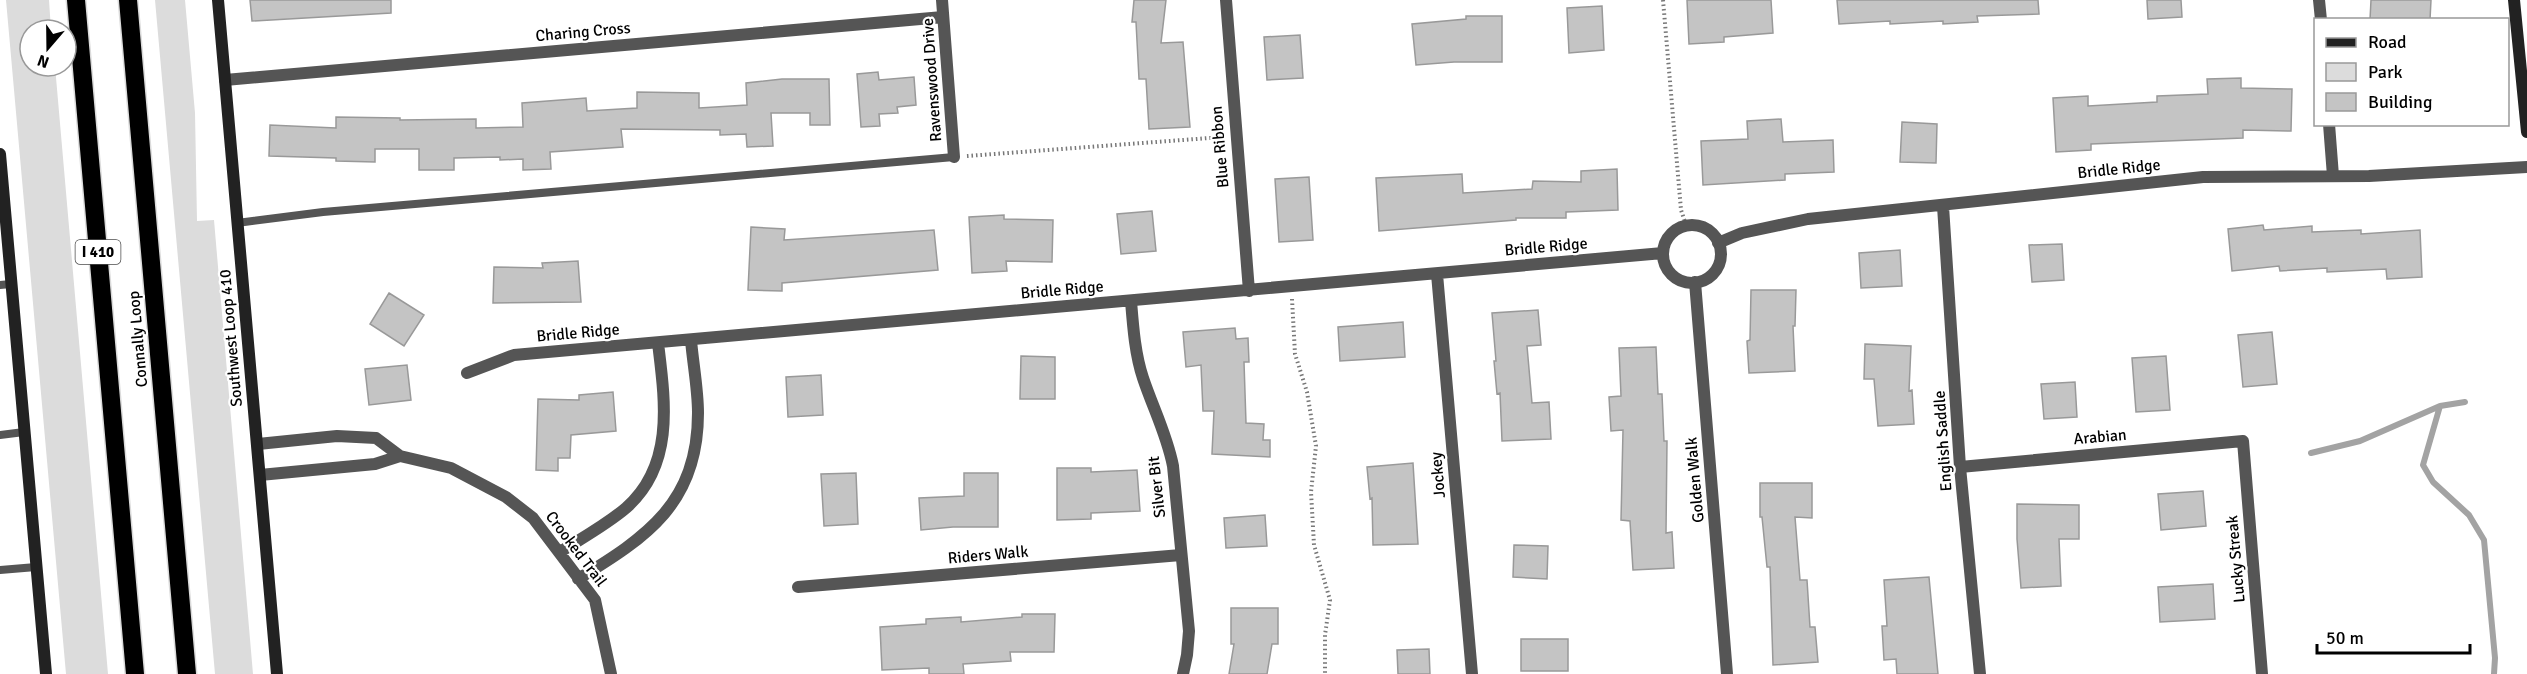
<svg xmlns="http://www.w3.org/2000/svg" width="2527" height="674" font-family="Signika,sans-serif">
<rect width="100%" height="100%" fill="#fff"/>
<!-- green -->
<path fill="#dcdcdc" d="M6,0h43l2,30h-21v36h25l53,608h-42z
M155,0h30l10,113 2,108 17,-1 39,454h-38z"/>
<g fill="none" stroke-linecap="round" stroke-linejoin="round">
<!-- stream -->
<path stroke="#a3a3a3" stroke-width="6" d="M2465,402l-25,4 -17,59 10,17 36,33 15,25 11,118 -1,16
M2311,453l49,-12 80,-35"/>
</g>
<!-- building -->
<path fill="#c4c4c4" stroke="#999" stroke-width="1.5" d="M250,0h141v13l-139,8z
M1134,0h32l-5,43 22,-1 7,85 -41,2 -3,-50h-7l-3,-57h-4z
M1687,0h84l2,33 -49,4v5l-35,2z
M1837,0h201l1,14 -62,2 1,6 -35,2v-3l-53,3v-3l-51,3z
M2147,0h34l1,17 -34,2z
M2371,0h60l-1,20h-60z
M1602,6l2,44 -35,3 -2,-45z
M1466,16h36v46h-48l-38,3 -4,-41 54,-5z
M1300,35l3,43 -36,2 -3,-43z
M878,72l1,8 35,-3 2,28 -19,2 1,6 -19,1 1,12 -19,1 -4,-53z
M2241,78v10l51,1 -1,42 -48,-1v8l-152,6v6l-35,2 -3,-54 35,-2v10l69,-4v-6l51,-2 -1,-15z
M782,79h47l1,46h-20v-12h-39l2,33 -26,1 -1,-13 -26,1v-5l-99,-1 2,18 -73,5 1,17 -28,1v-11l-23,1v-3l-46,1v12h-35v-21h-44v13l-39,-1v-3l-67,-2 1,-31 66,3v-11l64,1v2l76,-1v9l47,-1 -1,-24 64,-5 1,13 50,-3v-16l62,1v15l48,-3 -1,-22z
M1781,119l2,23 50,-2 1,32 -49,2v6l-82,5 -2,-44 47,-2 -1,-18z
M1902,122l35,2 -1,39 -36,-1z
M1617,169l1,41 -52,2v6h-50v2l-137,11 -3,-53 86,-4 1,19 69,-4 1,-8 48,1v-11z
M1309,177l4,63 -34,2 -4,-63z
M1152,211l4,40 -35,3 -4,-40z
M1004,215v4l49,1 -1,42 -46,-1 1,10 -35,2 -3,-56z
M2263,225l1,5 48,-4v6l49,-2v4l59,-4 2,47 -35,2 -1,-10 -59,3v-4l-47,3 -1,-5 -47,5 -4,-42z
M751,227l34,2 -1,11 150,-10 4,40 -156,13v8l-34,-1z
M2062,244l2,36 -32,2 -3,-37z
M1900,250l2,36 -41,2 -2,-35z
M578,261l3,41 -88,1 1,-36 49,1 -1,-5z
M1751,290h45l-1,36h-2l2,45 -46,2 -2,-32 3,-1z
M389,293l35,22 -20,31 -34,-22z
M1538,310l3,35 -14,1 5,57 17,-1 2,37 -49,2 -2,-48 -3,1 -3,-33h2l-4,-48z
M1403,322l2,35 -65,4 -2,-34z
M1235,328l1,11 12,-1 1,24h-5l2,61 18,1 -1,16h7v17l-58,-3 2,-43h-11l-2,-46 -15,2 -3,-35z
M2272,332l5,52 -34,3 -5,-52z
M1865,344l46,2 -2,45 3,-1 2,34 -36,2 -4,-47h-10z
M1656,347l2,47h4l2,47h3l-1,92 6,-1 2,36 -41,2 -3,-49 -9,-1 2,-90 -12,1 -2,-34 12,-1 -2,-48z
M1021,356l34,1v42h-35z
M2166,356l4,54 -34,2 -4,-54z
M407,365l4,35 -42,5 -4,-36z
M821,375l2,40 -35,2 -2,-40z
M2075,382l2,35 -33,2 -3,-35z
M613,392l3,39 -45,4 -1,23h-12v13l-22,-1 2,-71 41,1v-5z
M1413,463l5,81 -45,1 -1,-47 -2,1 -3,-32z
M1057,468h34v4l46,-2 3,41 -49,2v6l-34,1z
M856,473l2,51 -34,2 -3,-52z
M964,473h34v54h-45l-32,3 -2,-32 45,-2z
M1760,483h52v35l-17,-1 5,63h7l3,47h5l3,35 -45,3 -3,-98h-3l-5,-50h-2z
M2203,491l3,35 -45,4 -3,-36z
M2017,504l62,1v34h-20l2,47 -40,2 -4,-49z
M1265,515l2,31 -41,2 -2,-30z
M1514,545l34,1 -1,33 -34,-2z
M1929,577l9,97h-41l-1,-15 -12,1 -2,-34h5l-3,-46z
M2213,584l2,35 -55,3 -2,-35z
M1231,608h47v36h-6l-5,30h-38l5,-30h-3z
M1022,614h33l-1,38h-44l1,9 -48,3 1,10h-35v-6l-47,2 -2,-43 46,-3v-5l35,-2v5l61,-5z
M1521,639h47v32h-47z
M1429,649l1,25h-32l-1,-24z"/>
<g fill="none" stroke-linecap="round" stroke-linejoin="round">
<!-- highway casing -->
<g stroke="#dbdbdb" stroke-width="21">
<path id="highway" d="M76,0l59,674
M128,0l59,674"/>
</g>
<!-- path -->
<path stroke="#777" stroke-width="4" stroke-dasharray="1.5 3" stroke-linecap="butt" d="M1663,0l18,210 5,15
M967,156l256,-19
M1292,299l3,55 12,38 9,54 -5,46 3,53 16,55 -5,35v39"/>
<!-- lane -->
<path stroke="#555" stroke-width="8" d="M237,223l86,-11 631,-55
M0,285l11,-1
M0,435l24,-3
M0,570l36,-3"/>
<!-- street -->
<path stroke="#555" stroke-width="12" d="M942,0l12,157
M1226,0l23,291
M2319,0l2,20
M225,80l718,-63
M2329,124l4,52
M1943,206l17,261 20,207
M1663 254a29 29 0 1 1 58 0a29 29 0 1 1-58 0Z
M1718,243l24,-10 66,-14 395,-42 166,-1 158,-9
M1437,274l35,400
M1695,282l32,392
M1131,301c2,25 4,53 12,77 10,30 24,57 30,88l16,165 -2,24 -4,19
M467,373l47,-18 1149,-102
M258,444l79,-8 39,2 24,18 51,12 55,29 27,21 62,82 16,74
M1960,467l283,-26 19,233
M260,475l115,-11 25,-8
M560,552c22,-14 46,-27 66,-44 49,-43 39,-107 32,-165
M578,579c69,-42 120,-76 120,-166 0,-24 -5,-49 -7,-73
M798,587l383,-32"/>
<!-- secondary -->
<path stroke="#222" stroke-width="12" d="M218,0l59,674
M2514,0l13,132
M0,154l46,520"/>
<!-- highway -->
<use href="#highway" stroke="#000" stroke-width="18"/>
</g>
<g text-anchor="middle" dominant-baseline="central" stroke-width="4.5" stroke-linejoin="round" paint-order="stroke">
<!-- shield labels -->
<rect fill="#fff" stroke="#4c4c4c" stroke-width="1.5" x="75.5" y="240" width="45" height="24" rx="4.5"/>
<g font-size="15" font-weight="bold" fill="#000">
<text x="98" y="252">I 410</text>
</g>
<!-- street labels -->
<g font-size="16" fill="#000" stroke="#fff">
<text transform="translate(583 32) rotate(-5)">Charing Cross</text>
<text transform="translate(932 80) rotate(-94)">Ravenswood Drive</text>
<text transform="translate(1220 147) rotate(-95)">Blue Ribbon</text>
<text transform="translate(2119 169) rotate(-6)">Bridle Ridge</text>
<text transform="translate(1546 247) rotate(-5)">Bridle Ridge</text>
<text transform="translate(1062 290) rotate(-5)">Bridle Ridge</text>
<text transform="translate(578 333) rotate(-5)">Bridle Ridge</text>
<text transform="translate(231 338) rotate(-95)">Southwest Loop 410</text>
<text transform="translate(138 339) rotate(-95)">Connally Loop</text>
<text transform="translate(2100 437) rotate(-5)">Arabian</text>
<text transform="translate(1943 441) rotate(-94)">English Saddle</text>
<text transform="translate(1438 475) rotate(-95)">Jockey</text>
<text transform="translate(1695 480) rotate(-95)">Golden Walk</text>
<text transform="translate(1157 487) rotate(-96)">Silver Bit</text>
<text transform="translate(576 549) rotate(53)">Crooked Trail</text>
<text transform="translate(988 555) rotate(-5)">Riders Walk</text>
<text transform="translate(2236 559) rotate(-95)">Lucky Streak</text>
</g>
</g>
<!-- legend -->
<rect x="2314" y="18" width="195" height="108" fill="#ffffff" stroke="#999999" stroke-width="1.5"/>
<rect x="2326" y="38" width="30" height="9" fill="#222222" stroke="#999999" stroke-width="1.5"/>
<text x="2368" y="48" font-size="18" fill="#000000">Road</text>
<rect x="2326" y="63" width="30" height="18" fill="#dcdcdc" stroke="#999999" stroke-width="1.5"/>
<text x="2368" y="78" font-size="18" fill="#000000">Park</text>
<rect x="2326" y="93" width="30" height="18" fill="#c4c4c4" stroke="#999999" stroke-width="1.5"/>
<text x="2368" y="108" font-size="18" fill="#000000">Building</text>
<!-- north arrow -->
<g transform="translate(48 48) rotate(200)"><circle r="28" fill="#ffffff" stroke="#999999" stroke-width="1.5"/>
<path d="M0-4.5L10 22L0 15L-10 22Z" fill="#000000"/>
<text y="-9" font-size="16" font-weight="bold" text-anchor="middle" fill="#000000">N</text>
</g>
<!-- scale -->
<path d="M2317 644v9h153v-9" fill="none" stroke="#000000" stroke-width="3"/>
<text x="2326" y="644" font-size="18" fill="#000000" stroke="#ffffff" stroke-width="4.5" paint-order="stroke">50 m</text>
</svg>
